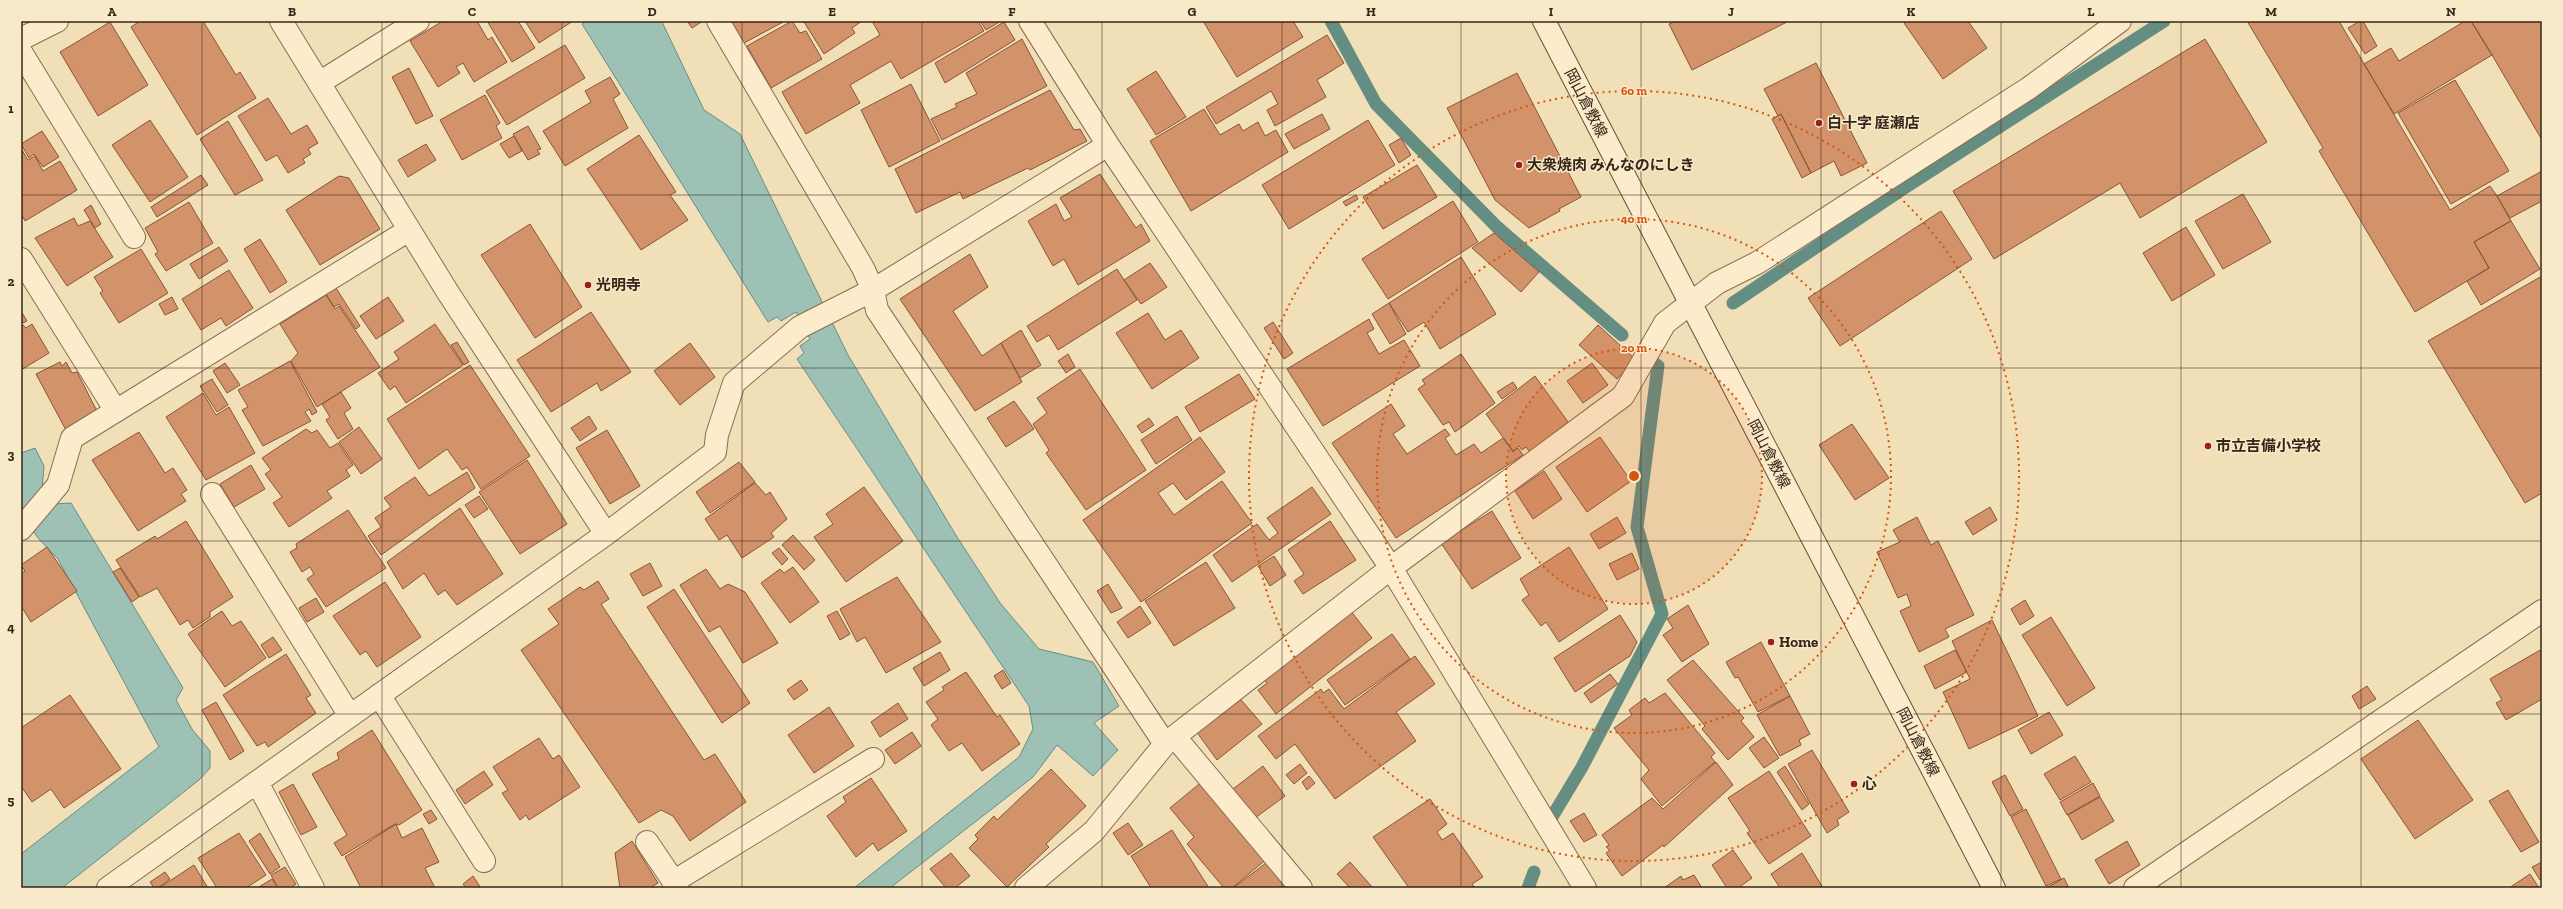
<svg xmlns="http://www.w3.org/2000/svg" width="2563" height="909" font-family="'Zilla Slab','Noto Sans JP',serif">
<rect width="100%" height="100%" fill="#f1dfb8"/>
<!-- water -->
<path fill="#9ec1b6" stroke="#658e83" d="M587,21l75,1 42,88 36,24 108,221 109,182 43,66 39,46 54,13 26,44 -25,17 24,27 -25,26 -36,-31 -24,32 -143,111h-36l165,-131 14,-28 -4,-23 -232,-347 7,-6 -4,-7 10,-7 -14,-27 -15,9 -4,-4 -9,5 -186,-298z
M35,448l9,18 -2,24 11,14 18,-1 112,185 -7,12 16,29 18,22v17l-11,12 -137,108h-41v-34l138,-107 -101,-188 -20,-21 -17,-24v-61z"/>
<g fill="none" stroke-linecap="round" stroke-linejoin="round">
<!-- stream -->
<path stroke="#658e83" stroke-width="13" d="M1331,21l45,83 121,123 125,108
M1733,303l171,-115 260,-167
M1552,817l30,-50 80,-153 -25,-87 21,-161 -3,-2
M1528,888l6,-16"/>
</g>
<!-- building -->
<path fill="#d3936a" stroke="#895536" d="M140,21h63l33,54 4,-3 16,26 -59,37 -66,-108z
M443,21h34l11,19 4,-3 15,25 -33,20 -11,-19 -7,4 4,6 -22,14 -28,-46z
M487,21h31l17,27 -23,14z
M525,21h48l-34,22z
M687,21h16l-11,7z
M731,21h54l-41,22z
M792,21l8,12 6,-2 16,28 -51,29 -24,-42z
M806,21h56l-10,7 3,5 -31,21 -20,-32z
M872,21h106l6,10 -83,48 -10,-18 -41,24 10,18 -54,31 -24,-42 98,-57z
M980,21h21l-15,9z
M1203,21h90l10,16 -66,40z
M1676,21h111v1l-95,48 -23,-46z
M1907,21h61l19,27 -44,31 -39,-56z
M2247,21h92l111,189 40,-24 7,10 14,25 -37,21 15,26 -74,44 -96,-161 4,-3z
M2360,21h3l14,25 -12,8 -17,-26z
M2465,21h6l21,34 -98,59 -30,-50 27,-16 8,13z
M2471,21h71v119l-50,-85z
M110,22l38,63 -50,31 -38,-64z
M1004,22l11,18 -70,43 -10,-20z
M1327,35l17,28 -27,17 9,17 -51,29 -8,-16 11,-6 -7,-13 -55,33 -10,-17z
M1022,39l25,47 -105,54 -11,-21 26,-12 -2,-3 22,-10 -11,-21z
M2205,39l62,103 -127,76 -20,-35 -126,76 -41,-68z
M565,45l20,33 -78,47 -21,-34z
M1816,63l51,100 -26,13 -7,-15 -23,12 -30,-59 -3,2 -14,-27z
M409,68l24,48 -17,8 -24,-47z
M1156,71l30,46 -30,18 -29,-46z
M1517,73l64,124 -22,12 1,2 -31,17 -34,-28 -48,-92z
M610,77l10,17 -7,5 15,29 -63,38 -22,-35 48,-29 -6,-11z
M2455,80l54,91 -58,33 -53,-91z
M911,84l29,57 -51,26 -28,-57z
M1050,90l24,40 6,-1 7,12 -57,29 -2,-2 -65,31 -3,-7 -44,21 -21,-44z
M485,95l15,28 -4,3 6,12 -40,22 -22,-40z
M268,98l23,36 16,-9 11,18 -10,6 3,5 -8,5 2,4 -17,10 -11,-18 -11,6 -28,-45z
M1204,109l16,26 19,-11 4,7 15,-9 7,14 11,-6 12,22 -97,59 -41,-70z
M1322,114l8,15 -36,20 -9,-15z
M1781,114l30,59 -9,5 -30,-59z
M150,120l38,57 -38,25 -38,-57z
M1368,120l27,45 -106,64 -27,-44z
M228,121l35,59 -28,15 -35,-56z
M528,126l13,23 -4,1 3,4 -12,6 -15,-26z
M42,131l17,26 -16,10 -9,-13 -5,4 -8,-14z
M639,135l37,57 -6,3 18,25 -47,30 -54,-81z
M514,136l8,15 -13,7 -9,-14z
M1401,138l10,17 -12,8 -10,-18z
M426,144l10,16 -28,17 -10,-17z
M22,150l6,10 7,-4 8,15 17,-10 17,29 -52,31 -4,-8z
M1417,165l20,32 -54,32 -20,-32z
M2542,171v30l-32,17 -13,-22z
M1100,174l36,54 5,-4 9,17 -72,44 -14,-26 -11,7 -25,-45 28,-17 8,17 8,-4 -12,-19z
M201,175l7,10 -51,32 -6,-10z
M339,176l10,2 31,51 -60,36 -34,-55z
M2243,194l28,48 -48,27 -28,-48z
M1356,195l2,4 -12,7 -3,-4z
M1453,201l25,41 -90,57 -26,-40z
M189,202l24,41 -47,28 -11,-17 3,-2 -13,-24z
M91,205l10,19 -6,4 -11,-18z
M1941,211l31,48 -132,87 -32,-48z
M74,218l4,8 12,-5 23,36 -46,29 -32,-48z
M2511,221l29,48 -59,36 -14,-24 22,-13 -15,-26z
M530,224l52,83 -47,31 -54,-83z
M2186,227l29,48 -43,26 -29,-48z
M1494,233l45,39 -18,20 -49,-44z
M260,239l27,43 -17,11 -26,-44z
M219,247l9,14 -29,18 -9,-15z
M141,249l27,44 -49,30 -19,-30 3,-2 -9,-14z
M970,254l18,33 -35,24 29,45 19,-13 21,39 -47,29 -75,-112z
M1461,257l35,57 -56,35 -16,-27 -16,10 -19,-29z
M1150,263l17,24 -26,17 -17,-24z
M1117,269l20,31 -79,50 -9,-15 -12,7 -10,-16z
M229,270l24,38 -27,18 -5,-8 -20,12 -19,-31z
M2542,276v217l-17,10 -97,-162z
M336,288l24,38 -4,3 -17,-25 -5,3 -8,-13z
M326,295l9,14 4,-3 41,61 -63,40 -26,-46 7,-8 -18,-29z
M172,297l6,12 -13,6 -6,-11z
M388,297l16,24 -28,18 -16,-23z
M1389,303l17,31 -16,10 -18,-30z
M21,311l6,10 -6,3z
M591,312l40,60 -30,19 -4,-8 -46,29 -34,-52z
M1148,313l17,27 16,-10 18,28 -47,31 -36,-56z
M1369,319l5,10 -7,4 12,21 25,-14 16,26 -97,60 -36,-57z
M1273,322l20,31 -9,6 -20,-31z
M32,324l17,29 -28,17v-43l2,-2 3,3z
M435,324l28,41 -57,38 -11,-17 -5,4 -12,-17 21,-14 -5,-7z
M1598,325l37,34 -18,20 -38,-34z
M1021,330l20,35 -21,13 -19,-35z
M457,342l12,20 -5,3 -13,-20z
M690,343l25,34 -35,28 -26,-34z
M1068,354l7,13 -9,6 -8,-12z
M1461,354l34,49 -40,29 -6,-10 -6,3 -25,-36 7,-5 -3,-4z
M290,361l27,51 -5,3 -3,-6 -4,3 6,9 -48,25 -21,-36 6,-3 -10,-17z
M60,362l2,4 4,-4 6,11 5,-1 22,43 -32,17 -31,-58z
M225,363l15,22 -13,8 -14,-22z
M1592,363l16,22 -25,18 -16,-22z
M470,365l60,91 -49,33 -14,-22 -5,3 -15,-21 -28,20 -32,-50z
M1080,369l66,101 -60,40 -40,-57 3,-3 -16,-26 14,-11 -10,-15z
M1239,374l16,25 -55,33 -15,-25z
M1535,376l33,46 -38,30 -4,-5 -4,3 -3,-4 -6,5 -27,-37z
M212,379l16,26 -11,7 -17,-26z
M1513,382l4,6 -15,11 -5,-7z
M341,392l10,16 -7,5 9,16 -15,10 -12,-19 4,-3 -8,-13z
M203,393l13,22 13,-8 26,46 -49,27 -40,-63z
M1014,401l20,28 -28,18 -19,-29z
M1391,404l14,22 -12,8 14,20 38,-25 5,6 -5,3 11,17 18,-11 7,9 22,-15 10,14 5,-4 5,7 -127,83 -64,-95z
M589,416l8,13 -17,12 -9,-13z
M1177,416l15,24 -36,24 -15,-24z
M1149,418l5,7 -12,8 -5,-7z
M1852,424l37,54 -34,22 -36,-55z
M359,427l23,32 -21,15 -22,-32z
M306,429l6,4 5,-3 13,18 8,-5 15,22 -7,5 4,6 -23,15 5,7 -43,29 -16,-24 9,-6 -17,-23 6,-4 -9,-12z
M607,430l33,56 -30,18 -34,-56z
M139,432l26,41 8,-5 14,22 -6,4 5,7 -48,30 -46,-71z
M1200,437l25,35 -39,28 -13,-17 -15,10 16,22 48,-34 30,42 -111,79 -58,-82z
M1600,437l31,44 -44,31 -31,-45z
M527,460l40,64 -47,30 -41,-62z
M739,462l16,20 -45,31 -14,-21z
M251,465l14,24 -31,18 -14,-23z
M1544,471l18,28 -29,20 -18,-28z
M467,472l8,16 -94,67 -13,-19 13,-9 -6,-9 16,-11 -7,-9 31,-21 14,19z
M755,483l11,12 4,-3 17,27 -16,14 3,4 -32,21 -15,-23 -8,5 -14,-21z
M864,487l39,54 -57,41 -32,-45 19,-13 -7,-10z
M1312,487l19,27 -99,68 -19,-27 44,-31 12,16 9,-7 -11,-15z
M479,496l9,13 -14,9 -9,-13z
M1990,507l7,13 -24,15 -8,-13z
M460,508l43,66 -46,31 -12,-15 -7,5 -14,-22 -21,16 -16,-27z
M348,510l38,58 -60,39 -19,-28 7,-5 -4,-7 -8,5 -12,-20 7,-4 -1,-4z
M1492,511l29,47 -49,31 -31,-46z
M1617,517l9,16 -27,16 -9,-15z
M1917,517l14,28 7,-4 36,74 -29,14 4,8 -30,15 -19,-41 11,-5 -4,-12 -9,4 -21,-46 23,-10 -7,-12z
M186,521l47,76 -23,15v5l-17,11 -5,-8 -8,5 -23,-37 -17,9 -24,-37 39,-24 2,3z
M1330,521l26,39 -53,34 -9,-13 10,-7 -16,-24z
M793,535l22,25 -11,10 -22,-25z
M47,547l30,44 -46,31 -10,-16v-32l4,-3 -4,-6z
M1569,547l39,62 -49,33 -13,-20 -5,4 -19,-26 7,-5 -9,-16z
M779,548l9,11 -6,6 -10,-12z
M1632,553l7,16 -22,11 -8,-16z
M1274,556l12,19 -16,11 -12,-20z
M1206,562l29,46 -61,38 -29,-45z
M650,563l12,23 -19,10 -13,-22z
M793,567l26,35 -29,21 -29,-40 19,-14 4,4z
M120,568l19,29 -7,5 -19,-30z
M706,569l14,20 8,-5 17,8 33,51 -35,20 -23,-37 -11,6 -29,-47z
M897,577l44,65 -55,31 -21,-36 -8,5 -17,-33z
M598,581l11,18 -8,5 103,156 11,-6 31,48 -56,39 -17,-25 -12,-6 -22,13 -118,-173 38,-26 -11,-15 32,-22 4,3z
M385,582l36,55 -44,30 -11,-16 -6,4 -27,-39z
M1108,584l14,24 -11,5 -14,-22z
M674,589l76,114 -28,20 -75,-116z
M316,598l8,14 -17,10 -8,-14z
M2025,600l9,16 -14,9 -9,-16z
M1346,605l26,33 -96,76 -18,-24 9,-7 -7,-9z
M1688,605l21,39 -27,18 -19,-27 10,-7 -6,-9z
M1140,606l11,17 -23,15 -11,-16z
M222,611l10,15 9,-5 25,37 -41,29 -37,-53z
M837,611l13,23 -10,6 -13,-24z
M1620,615l17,27 -7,14 -55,36 -21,-34z
M2051,617l44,71 -28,18 -45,-71z
M1992,620l46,96 -69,33 -26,-57 27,-13 -18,-38z
M1392,634l18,25 -65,46 -18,-25z
M273,637l9,13 -13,8 -8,-13z
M1761,642l29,54 -32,16 -20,-35 -3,1 -9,-16z
M2542,649v50l-36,21 -10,-17 6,-3 -12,-21z
M1955,650l12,22 -32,17 -11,-23z
M940,652l10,18 -26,16 -11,-18z
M286,654l25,41 -5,3 10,15 -48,34 -3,-5 -8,4 -34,-51z
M1415,656l20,28 -39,28 20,29 -81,58 -40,-55 -19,15 -18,-23 63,-47 2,4 6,-4 15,20z
M1693,660l51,58 -3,3 13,16 -26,23 -26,-31 3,-3 -38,-46z
M1003,670l8,13 -9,6 -8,-13z
M966,672l31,45 3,-2 20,29 -38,27 -20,-28 -13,8 -18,-26 7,-6 -12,-17 18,-12 -2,-3z
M1610,674l8,10 -27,19 -7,-10z
M801,680l7,10 -14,10 -7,-10z
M2367,686l9,13 -17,10 -7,-13z
M1235,693l27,31 -45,36 -24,-33z
M1665,693l50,60 -4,4 4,5 -53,44 -21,-27 8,-9 -35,-42 18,-13 -3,-5 16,-12 4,5z
M70,695l51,74 -57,39 -13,-19 -19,13 -11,-16v-58z
M1790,696l20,38 -11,6 2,5 -21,11 -23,-41z
M216,702l28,49 -14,9 -28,-50z
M898,703l10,16 -28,18 -9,-15z
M829,707l25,39 -40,27 -26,-38z
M2049,712l14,23 -32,19 -13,-24z
M2418,720l55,80 -58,39 -54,-80z
M372,730l50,80 -23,15 -4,-1 -53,32 -8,-13 13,-8 -35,-61 27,-15 -2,-6z
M912,732l9,14 -26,18 -10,-14z
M1764,737l15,21 -15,10 -15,-20z
M539,738l14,21 6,-4 21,32 -51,33 -3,-5 -6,5 -18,-27 6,-3 -15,-23z
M1812,750l37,62 -12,8 2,5 -12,8 -39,-69z
M2075,756l16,26 -31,18 -16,-26z
M1716,762l17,23 -69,62 -1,-2 -41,31 -16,-23 4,-3 -4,-3 3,-2 -7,-10 50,-37 11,11z
M1300,764l7,9 -13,11 -8,-9z
M1263,766l22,30 -30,22 -22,-29z
M1785,766l24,38 -7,6 -25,-38z
M1051,769l35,37 -40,38 3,3 -42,40 -38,-39 9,-9 -3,-4 19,-19 3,4z
M484,771l9,14 -28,19 -9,-14z
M1769,771l42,65 -42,28 -22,-31 3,-2 -22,-33z
M2005,775l18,34 -13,7 -18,-34z
M1309,776l6,7 -8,7 -5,-8z
M871,778l36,53 -29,20 -5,-8 -17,14 -29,-41 19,-14 -3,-5z
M1204,780l64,78 -36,30h-8l-37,-44 7,-7 -24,-29z
M2093,783l7,13 -33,19 -7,-13z
M293,784l24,43 -16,8 -22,-43z
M2508,790l31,52 -18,10 -32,-51z
M2100,797l14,24 -32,19 -14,-25z
M1430,799l17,25 -10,8 5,8 11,-7 30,44 -11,7 3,4h-66l-36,-51z
M2026,809l35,70 -15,7 -35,-69z
M431,810l6,9 -8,5 -6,-10z
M1584,813l13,22 -13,7 -14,-21z
M1128,823l15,22 -15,10 -15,-22z
M396,824l6,14 20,-10 17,34 -14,6 10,20h-74l-16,-31z
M1172,830l37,58h-58l-20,-32z
M239,833l27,42 -20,13h-29l-19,-30z
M260,833l20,34 -10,7 -21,-33z
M632,841l26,42 -8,5h-30l-5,-35z
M2127,841l13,24 -31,19 -14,-24z
M1733,850l19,28 -14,10h-11l-15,-23z
M951,853l19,23 -15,12h-9l-16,-19z
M1802,853l21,35h-43l-9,-14z
M1350,862l23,26h-23l-13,-14z
M2542,862v16l-2,2 -8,-13z
M1266,863l20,25h-53z
M194,865l14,23h-49z
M285,867l11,17 -6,4h-12l-7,-13z
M165,872l5,7 -12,9h-4l-4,-6z
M2530,874l9,14h-30z
M1694,875l8,13h-38l17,-12 2,4z
M473,876l8,12h-15l-3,-4z
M2064,878l5,10h-21v-1z
M272,879l6,9h-21z"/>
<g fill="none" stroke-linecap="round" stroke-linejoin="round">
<!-- minor casing -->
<g stroke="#886e52" stroke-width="24">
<path id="minor" d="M281,21l166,270 159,243
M718,21l145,247 10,22 4,20 288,434
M1030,21l78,124 283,423 194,320
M21,39l36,-18
M21,52l113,185
M319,83l99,-62
M21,259l95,152
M212,494l138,222
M21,529l37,-44 14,-47 337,-208
M379,695l105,166
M1175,737l126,151
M257,782l56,106
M647,842l31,46
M673,882l200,-123
M108,888l498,-354 109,-82 2,-17 17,-52 66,-56 73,-37 235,-145
M1026,888l68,-57 71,-87 226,-176 232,-172 42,-73 52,-40 40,-20 272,-175 91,-67
M2135,888l407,-277"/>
</g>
<!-- secondary casing -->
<g stroke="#6a4e36" stroke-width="24">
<path id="secondary" d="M1544,21l450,867"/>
</g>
<!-- minor -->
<use href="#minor" stroke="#fceccc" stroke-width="22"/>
<!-- secondary -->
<use href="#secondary" stroke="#fceccc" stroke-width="22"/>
</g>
<!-- grid -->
<path fill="none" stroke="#362619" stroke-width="1" stroke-opacity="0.55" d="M202,21v867M382,21v867M562,21v867M742,21v867M922,21v867M1102,21v867M1282,21v867M1461,21v867M1641,21v867M1821,21v867M2001,21v867M2181,21v867M2361,21v867M21,195h2521M21,368h2521M21,541h2521M21,714h2521"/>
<!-- distance rings -->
<circle cx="1634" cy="476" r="128" fill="#d6540d" fill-opacity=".12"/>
<g fill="none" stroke="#d6540d" stroke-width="2" stroke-dasharray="2 4">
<circle cx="1634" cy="476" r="128"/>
<circle cx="1634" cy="476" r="257"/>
<circle cx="1634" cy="476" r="385"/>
</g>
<!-- markers -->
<g fill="#9c1d22" stroke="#f8e9c8" stroke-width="1.5">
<circle cx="1819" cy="123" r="4"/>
<circle cx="1519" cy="165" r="4"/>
<circle cx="588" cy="285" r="4"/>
<circle cx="2208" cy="446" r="4"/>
<circle cx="1771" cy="642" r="4"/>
<circle cx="1854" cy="784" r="4"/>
</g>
<g text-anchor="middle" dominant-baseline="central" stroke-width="3" stroke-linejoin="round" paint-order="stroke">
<!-- street labels -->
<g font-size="15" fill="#362619" stroke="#f8e9c8">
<text transform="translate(1586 103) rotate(63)">岡山倉敷線</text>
<text transform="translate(1769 454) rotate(63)">岡山倉敷線</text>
<text transform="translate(1918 742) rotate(63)">岡山倉敷線</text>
</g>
<!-- poi labels -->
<g font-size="15" font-weight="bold" fill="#362619" stroke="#f8e9c8" text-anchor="start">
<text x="1827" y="123">白十字 庭瀬店</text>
<text x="1527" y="165">大衆焼肉 みんなのにしき</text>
<text x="596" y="285">光明寺</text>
<text x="2216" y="446">市立吉備小学校</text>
<text x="1779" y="642">Home</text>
<text x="1862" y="784">心</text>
</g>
</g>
<circle cx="1634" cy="476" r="6" fill="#d6540d" stroke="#f8e9c8" stroke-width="2"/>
<g font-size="12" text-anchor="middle" font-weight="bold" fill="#d6540d" stroke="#f8e9c8" stroke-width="3" stroke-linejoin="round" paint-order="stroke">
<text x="1634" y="95">60 m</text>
<text x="1634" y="223">40 m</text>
<text x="1634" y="352">20 m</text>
</g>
<!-- border -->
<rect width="2563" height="909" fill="none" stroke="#f8e9c8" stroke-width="44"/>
<rect x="22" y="22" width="2519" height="865" fill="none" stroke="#362619" stroke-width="1.5"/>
<g font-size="13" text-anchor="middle" font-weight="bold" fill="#362619">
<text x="112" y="16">A</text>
<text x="292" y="16">B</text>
<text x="472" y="16">C</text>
<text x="652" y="16">D</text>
<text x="832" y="16">E</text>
<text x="1012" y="16">F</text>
<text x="1192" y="16">G</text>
<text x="1371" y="16">H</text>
<text x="1551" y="16">I</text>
<text x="1731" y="16">J</text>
<text x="1911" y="16">K</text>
<text x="2091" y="16">L</text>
<text x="2271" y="16">M</text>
<text x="2451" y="16">N</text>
<text x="11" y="113">1</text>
<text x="11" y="286">2</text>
<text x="11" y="459">3</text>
<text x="11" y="632">4</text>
<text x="11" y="805">5</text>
</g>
</svg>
